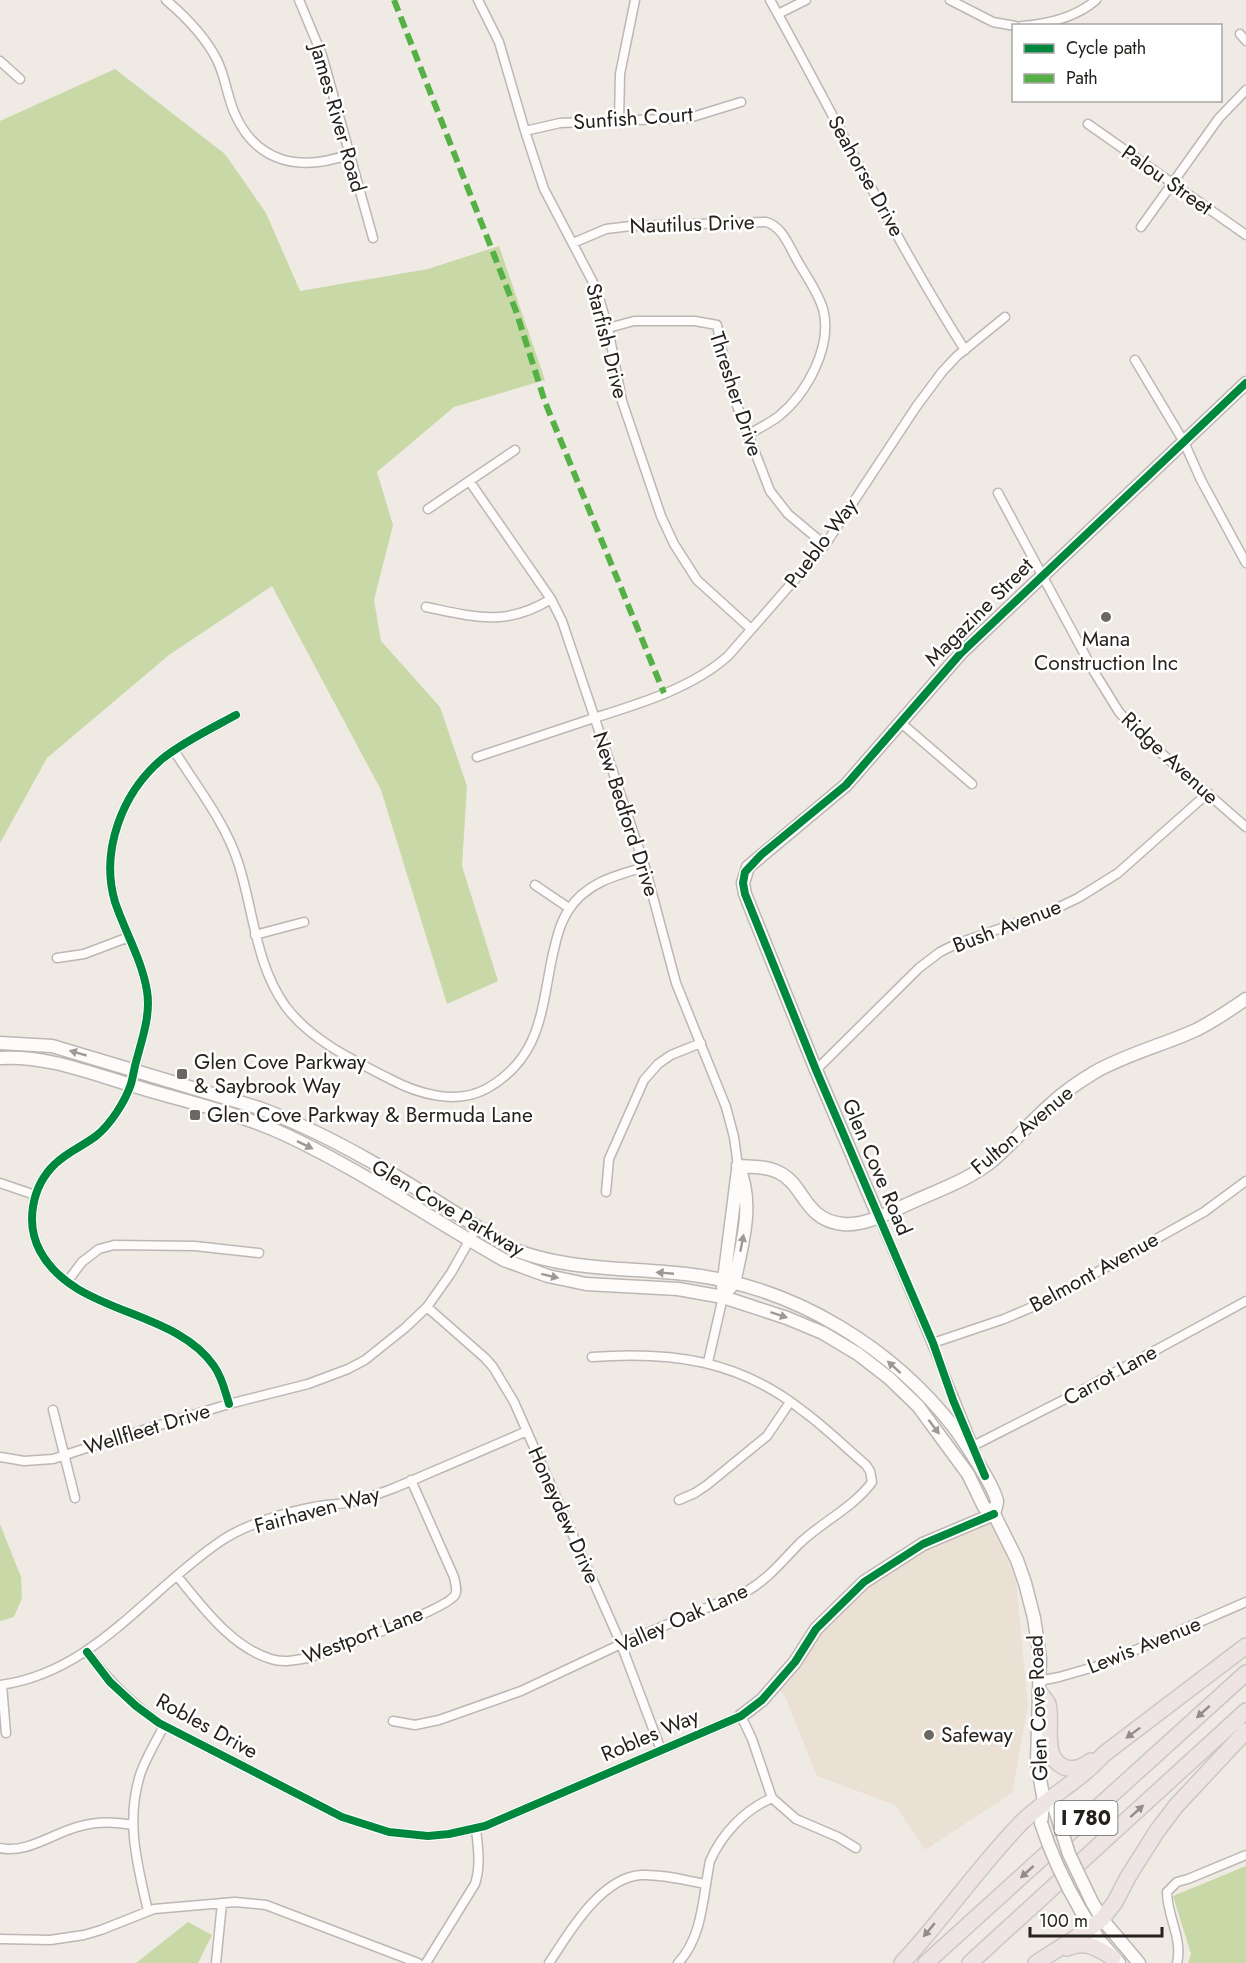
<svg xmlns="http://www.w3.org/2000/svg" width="1246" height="1963" font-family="Jost,sans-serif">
<rect width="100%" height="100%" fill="#f0eae5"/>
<!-- commercial -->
<path fill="#ebe0d4" d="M994,1522l22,59 12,125 -16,87 -87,57 -30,-45 -78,-29 -32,-80 -6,-7 39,-52 48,-53 49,-31z"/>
<!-- green -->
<path fill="#c8d9a7" d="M115,69l110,85 41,59 34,78 128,-22 71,-23 46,134 -91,27 -77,65 16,53 -19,75 7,41 59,66 27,79 -5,80 36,115 -51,23 -66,-214 -109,-204 -103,69 -122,103 -47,85v-722z
M0,1524l21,53 1,21 -8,19 -14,4z
M1246,1866v97h-58l3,-9 -18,-58z
M188,1922l24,13 -14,28h-62z"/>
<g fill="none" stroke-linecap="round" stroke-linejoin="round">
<!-- street casing -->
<g stroke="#bcb7b4" stroke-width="11">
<path id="street" d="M166,0c20,17 39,36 51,60 8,16 10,35 17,52 22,52 67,60 116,42
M299,0l23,55 51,183
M478,0l21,42 26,89 19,58 52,99 12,40 14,73 39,115 13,28 23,36 54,49
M770,0c65,116 123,237 195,350
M950,0l43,22 22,4
M778,14l28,-14
M1022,26c27,-2 53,-8 74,-26
M1240,34l6,7
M0,61l20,18
M619,120l1,-46 15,-74
M1088,124l158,111
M525,131l35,-8 129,-5 52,-16
M1141,227l78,-109 27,-28
M573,243l33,-14 25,-3 135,-4c16,4 23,24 31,38 9,16 21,32 26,49 10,37 -16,84 -44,107 -9,7 -21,13 -32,19
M608,328l26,-7h61l22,4 12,60 41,106 18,23 37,31
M1135,360l49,82 17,38 45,83
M470,482l81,117 11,22 83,246 31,116 50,124 8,30 4,29
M998,493l95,177 26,42 18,20 109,95
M428,509l87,-59
M426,607c49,10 80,20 125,-8
M900,722l72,62
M175,752c22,35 50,70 63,110 16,49 17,102 48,145 26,34 67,53 104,72 28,15 66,26 96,10 54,-30 55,-76 66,-131 4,-17 7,-33 16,-47 17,-28 48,-36 77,-44
M477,757c38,-13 76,-25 114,-38 47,-15 100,-30 137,-63l97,-111 91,-138 26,-35 15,-16 48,-39
M535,885l34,23
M255,935l49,-13
M57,958l27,-4 45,-17
M816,1070l103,-102 21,-16 16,-8 97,-34 25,-12 40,-25 90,-80
M0,1183l35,12
M606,1192l3,-33 35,-79 14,-16 13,-9 30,-12
M879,1218c33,77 65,154 96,232
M67,1282l15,-20 17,-13 15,-4 81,1 64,7
M427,1307l58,51 8,9 21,35 107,242 40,106
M933,1343l71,-24 40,-17 160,-90 42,-31
M708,1362l15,-65
M229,1404c-4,-13 -7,-27 -15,-38 -40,-58 -140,-51 -174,-115 -15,-28 -8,-65 15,-87 12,-12 28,-18 41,-28 14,-11 29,-34 35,-52 2,-7 3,-15 5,-22 6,-23 15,-47 11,-71 -5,-31 -22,-59 -32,-89 -15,-51 7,-109 47,-143 21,-17 50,-31 74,-44
M53,1410l22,88
M973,1446l102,-52 171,-93
M0,1457l24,4 29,-2 64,-21 112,-34 79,-20 40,-15 17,-9 40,-32 22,-21 24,-34 26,-46
M679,1500l16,-7 12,-8 60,-49 23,-34
M177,1576c25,30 54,71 94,83 12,4 25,1 37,-1 22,-7 138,-48 147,-63 3,-5 0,-12 -1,-18l-43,-97
M87,1652c23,30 41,48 72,71l183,94 47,15 39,4 21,-2 36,-8 256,-110 11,23 20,59 24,21 42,18 18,11
M1039,1681l20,-4 42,-12 145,-63
M0,1685c93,-12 148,-95 221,-144 23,-16 65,-29 93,-34 12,-3 24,-2 36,-5 27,-6 52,-17 77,-28 33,-14 66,-28 100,-43
M2,1685l4,48
M393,1721l22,4 24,-5 82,-29 100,-47 128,-54c21,-13 34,-30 51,-47 22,-21 54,-36 72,-61l-2,-11 -4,-6c-21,-18 -41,-38 -63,-54 -64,-51 -132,-60 -211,-54
M0,1848c26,6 52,-14 77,-21 19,-6 36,-6 56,-2
M148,1911c-11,-47 -23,-92 -7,-139 6,-16 15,-31 23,-46
M0,1939l50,1 34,-5 17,-5 53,-21 81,-7 31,3 152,58
M216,1963l6,-60
M426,1963l49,-79c6,-19 3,-36 1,-55
M549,1963c20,-30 51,-85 92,-88 21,-1 43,5 64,9
M678,1963c25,-26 25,-68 32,-102 12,-27 34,-51 62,-63
M1177,1963c6,-24 -10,-47 -10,-71l10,-10 11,-3 58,-24"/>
</g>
<!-- secondary casing -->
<g stroke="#bcb7b4" stroke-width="15">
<path id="secondary" d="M0,1043l52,3 207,62c89,33 171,89 251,140 59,24 121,19 183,27 103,13 200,73 263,155 9,13 38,56 41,71 0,3 -2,9 -3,13
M0,1058c46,-3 90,15 134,28 49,15 105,27 152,49 75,35 145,84 218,125l44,16 38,8 92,5 45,8 64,21 36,15 35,21 31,24 29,28 50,68 16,33 10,7 23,46 8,23 9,35 6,40 -3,105 7,38 -3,22
M738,1166c13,1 28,0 40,6 27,12 25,48 65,52 22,2 45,-11 65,-20 28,-13 59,-23 84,-43 21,-18 38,-39 59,-57 13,-12 29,-23 44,-32 32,-18 68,-27 101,-42 18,-9 34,-20 50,-31
M879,1218l-63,-148 -71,-176 -2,-11 5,-16 98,-82 115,-132 285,-270
M723,1287l15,-117
M729,1289l5,-6c8,-38 21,-80 4,-117
M741,1716l21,-16 33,-38 21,-33 48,-47 59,-38 71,-30
M1092,1902l10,17 37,44
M1081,1911l18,29 20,23"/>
</g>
<!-- highway casing -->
<g stroke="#cac7c4" stroke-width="18">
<path id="highway" d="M1040,1693c2,3 6,7 8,11 5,19 -7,53 16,63 10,4 18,0 27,-6
M1067,1948c18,-8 31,0 46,10
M902,1963c42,-45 77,-97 120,-141 26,-25 58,-41 82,-68l142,-108
M926,1963l320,-290
M970,1963l276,-252
M1036,1963l47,-30 19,-14 13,-17 13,-25 29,-46 19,-25 70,-75"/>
</g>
<!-- street -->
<use href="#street" stroke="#fdfcfb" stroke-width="8"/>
<!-- secondary -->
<use href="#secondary" stroke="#fdfcfb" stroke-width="12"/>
<!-- highway -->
<use href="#highway" stroke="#efe4e4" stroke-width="15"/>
<!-- secondary-bridge casing -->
<g stroke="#bcb7b4" stroke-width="15" stroke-linecap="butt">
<path id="secondary-bridge" d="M1055,1810l14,44 23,48
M1041,1823c10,31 23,59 40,88"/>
</g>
<!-- secondary-bridge -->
<use href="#secondary-bridge" stroke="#fdfcfb" stroke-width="12"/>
<!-- quiet -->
<path stroke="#55b145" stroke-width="6" stroke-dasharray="12 6" stroke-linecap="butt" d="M394,0l122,311 29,91 119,291"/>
<!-- cycleway casing -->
<g stroke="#fff" stroke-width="11">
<path id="cycleway" d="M229,1404c-4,-13 -7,-27 -15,-38 -40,-58 -140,-51 -174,-115 -15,-28 -8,-65 15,-87 12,-12 28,-18 41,-28 14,-11 29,-34 35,-52 2,-7 3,-15 5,-22 6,-23 15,-47 11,-71 -5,-31 -22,-59 -32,-89 -15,-51 7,-109 47,-143 21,-17 50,-31 74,-44
M985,1476l-32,-76 -20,-57 -117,-273 -71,-176 -2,-11 2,-11 16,-17 85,-70 115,-132 285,-270
M87,1652l23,30 26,24 23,17 183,94 47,15 39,4 21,-2 36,-8 256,-110 21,-16 33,-38 21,-33 48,-47 59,-38 71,-30"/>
</g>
<!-- cycleway -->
<use href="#cycleway" stroke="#00873e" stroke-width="8"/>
</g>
<!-- one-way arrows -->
<defs><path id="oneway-solid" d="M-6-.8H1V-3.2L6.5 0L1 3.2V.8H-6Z" transform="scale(1.5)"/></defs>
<g fill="#9c9997">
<use href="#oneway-solid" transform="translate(78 1053) rotate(-164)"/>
<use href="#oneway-solid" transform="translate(305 1145) rotate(26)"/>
<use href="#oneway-solid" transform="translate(742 1243) rotate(-79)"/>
<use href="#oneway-solid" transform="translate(665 1273) rotate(-175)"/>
<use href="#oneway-solid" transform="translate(550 1276) rotate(14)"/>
<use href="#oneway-solid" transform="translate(779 1315) rotate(18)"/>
<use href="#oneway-solid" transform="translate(894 1367) rotate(-138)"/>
<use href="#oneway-solid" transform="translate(934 1427) rotate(53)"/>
</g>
<g fill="#948c8a">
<use href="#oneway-solid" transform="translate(1203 1712) rotate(138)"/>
<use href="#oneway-solid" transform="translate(1133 1733) rotate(143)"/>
<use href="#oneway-solid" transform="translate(1137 1811) rotate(-42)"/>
<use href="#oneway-solid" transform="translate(1027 1872) rotate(138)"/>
<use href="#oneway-solid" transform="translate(929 1930) rotate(130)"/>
</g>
<!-- markers -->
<g fill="#6c6763" stroke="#fff" stroke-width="2">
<circle cx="1106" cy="617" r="6"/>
<rect x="176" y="1068" width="12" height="12" rx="3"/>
<rect x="189" y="1109" width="12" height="12" rx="3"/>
<circle cx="929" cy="1735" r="6"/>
</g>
<g text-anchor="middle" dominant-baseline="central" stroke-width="5" stroke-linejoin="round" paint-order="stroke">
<!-- shield labels -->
<rect fill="#fff" stroke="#666461" stroke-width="1.5" x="1054.5" y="1801" width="63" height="34" rx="4.5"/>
<g font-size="20" font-weight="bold" fill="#25211d">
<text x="1086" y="1818">I 780</text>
</g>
<!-- street labels -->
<g font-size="21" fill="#25211d" stroke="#fff">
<text transform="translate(338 118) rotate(74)">James River Road</text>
<text transform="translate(633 118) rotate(-4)">Sunfish Court</text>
<text transform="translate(866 176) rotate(61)">Seahorse Drive</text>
<text transform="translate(1167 180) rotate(35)">Palou Street</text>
<text transform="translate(692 224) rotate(-2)">Nautilus Drive</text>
<text transform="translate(607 341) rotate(76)">Starfish Drive</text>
<text transform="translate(736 394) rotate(72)">Thresher Drive</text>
<text transform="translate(821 543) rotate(-53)">Pueblo Way</text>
<text transform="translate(979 612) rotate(-45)">Magazine Street</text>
<text transform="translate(1170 758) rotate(43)">Ridge Avenue</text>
<text transform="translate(626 814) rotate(72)">New Bedford Drive</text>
<text transform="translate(1007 926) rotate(-21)">Bush Avenue</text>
<text transform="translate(1022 1130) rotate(-40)">Fulton Avenue</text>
<text transform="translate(877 1167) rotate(67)">Glen Cove Road</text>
<text transform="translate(448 1208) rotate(30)">Glen Cove Parkway</text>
<text transform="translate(1094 1272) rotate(-29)">Belmont Avenue</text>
<text transform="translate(1110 1375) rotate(-29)">Carrot Lane</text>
<text transform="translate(147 1429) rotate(-17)">Wellfleet Drive</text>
<text transform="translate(317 1510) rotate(-15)">Fairhaven Way</text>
<text transform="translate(564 1515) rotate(66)">Honeydew Drive</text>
<text transform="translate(682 1618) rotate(-24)">Valley Oak Lane</text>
<text transform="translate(363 1635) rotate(-21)">Westport Lane</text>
<text transform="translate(1144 1645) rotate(-22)">Lewis Avenue</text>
<text transform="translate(1038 1708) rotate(-92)">Glen Cove Road</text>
<text transform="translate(207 1726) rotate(29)">Robles Drive</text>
<text transform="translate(650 1735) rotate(-23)">Robles Way</text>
</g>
<!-- poi labels -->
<g font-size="21" fill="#25211d" stroke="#fff" text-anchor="start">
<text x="1106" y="639" text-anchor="middle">Mana<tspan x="1106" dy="24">Construction Inc</tspan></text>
<text x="194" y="1062">Glen Cove Parkway<tspan x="194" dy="24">&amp; Saybrook Way</tspan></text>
<text x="207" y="1115">Glen Cove Parkway &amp; Bermuda Lane</text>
<text x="941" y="1735">Safeway</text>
</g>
</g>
<!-- legend -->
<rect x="1012" y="24" width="210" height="78" fill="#ffffff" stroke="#a8a6a5" stroke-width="1.5"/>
<rect x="1024" y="44" width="30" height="9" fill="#00873e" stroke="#a8a6a5" stroke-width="1.5"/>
<text x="1066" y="54" font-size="18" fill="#25211d">Cycle path</text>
<rect x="1024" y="74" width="30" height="9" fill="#55b145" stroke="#a8a6a5" stroke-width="1.5"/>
<text x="1066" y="84" font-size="18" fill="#25211d">Path</text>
<!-- scale -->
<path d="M1030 1927v9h132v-9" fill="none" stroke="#25211d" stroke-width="3"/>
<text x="1039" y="1927" font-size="18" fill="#25211d" stroke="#ffffff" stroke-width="4.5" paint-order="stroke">100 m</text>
</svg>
